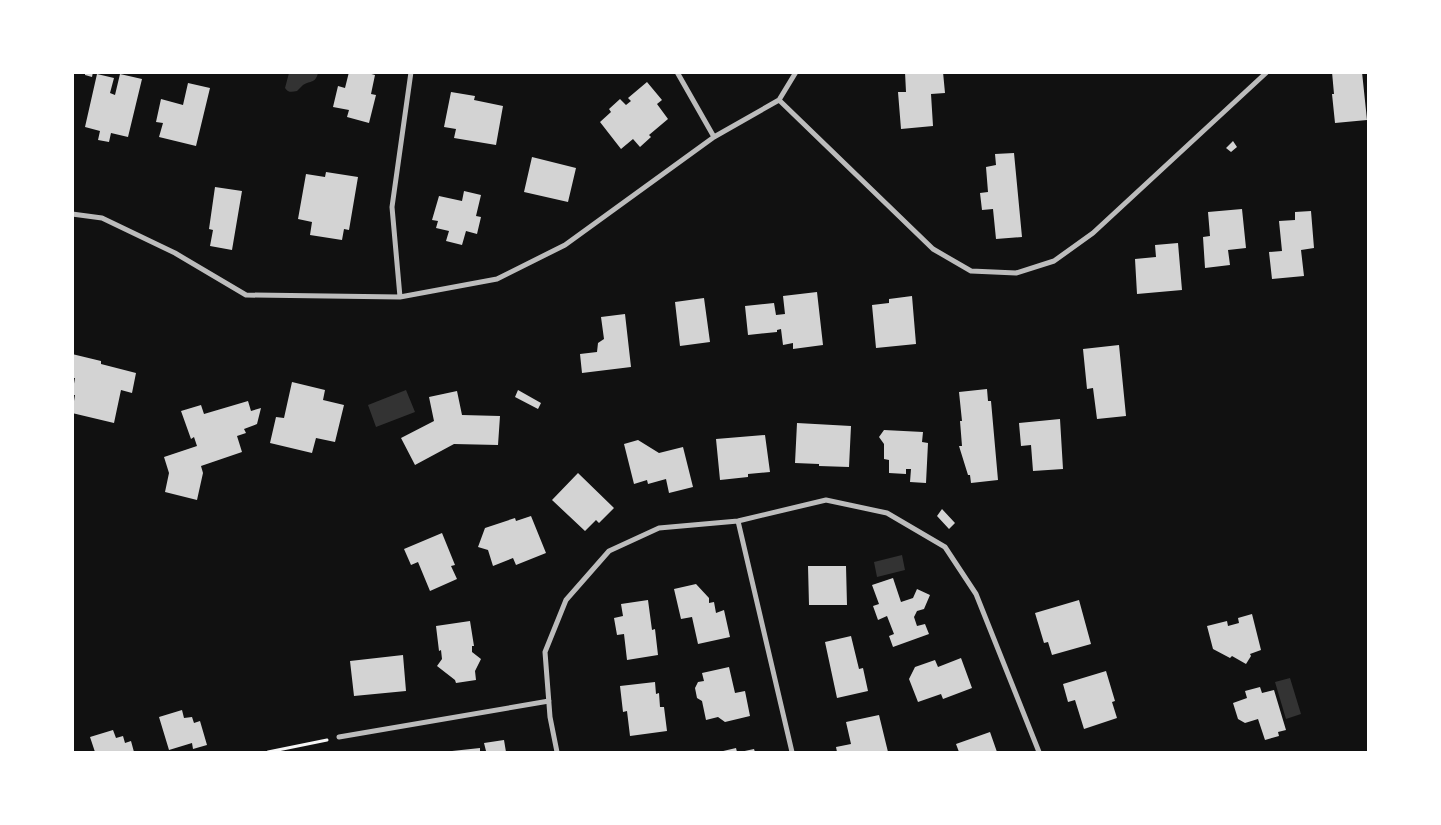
<svg xmlns="http://www.w3.org/2000/svg" width="1441" height="825" font-family="'Noto Sans',sans-serif">
<rect width="100%" height="100%" fill="#111"/>
<!-- water -->
<path fill="#333" d="M289,73v-1l29,1c-3,11 -7,7 -15,12 -2,2 -4,4 -6,6 -5,1 -9,2 -12,-3z
M406,390l9,22 -39,15 -8,-22z
M902,555l3,15 -28,7 -3,-15z
M1290,678l11,36 -15,5 -11,-37z"/>
<!-- building -->
<path fill="#d3d3d3" d="M85,72h8l-1,5 -7,-2z
M349,72h15l11,3 -4,19 5,1 -7,28 -22,-6 2,-7 -16,-3 5,-21 7,2z
M905,72h38l2,21 -14,1 2,32 -32,3 -3,-37h8z
M1332,72h30l5,48 -32,3 -3,-29h2z
M97,74l17,4 -4,15 5,2 5,-21 22,5 -14,58 -17,-4 -2,9 -11,-2 2,-9 -15,-4z
M647,82l15,18 -5,4 11,15 -19,16 2,2 -11,10 -7,-8 -12,10 -21,-27 11,-10 -2,-3 11,-10 6,6 5,-4 -3,-3z
M188,83l22,5 -14,58 -37,-9 4,-14 -7,-1 5,-23 22,6z
M451,92l24,4 -1,4 29,6 -7,39 -42,-7 2,-9 -12,-2z
M1233,141l4,6 -6,5 -5,-4z
M1014,153l8,84 -26,2 -3,-30 -11,1 -2,-17 8,-1 -2,-25 10,-2 -1,-11z
M532,157l44,11 -8,34 -44,-10z
M326,172l32,5 -9,53 -5,-1 -2,11 -32,-5 2,-13 -14,-3 8,-45 19,3z
M215,187l27,4 -10,59 -22,-4 3,-16 -4,-1z
M464,191l17,4 -5,21 5,1 -4,17 -11,-3 -4,14 -16,-4 3,-10 -13,-3 2,-7 -6,-1 7,-24 23,5z
M1242,209l4,39 -18,2 2,15 -25,3 -2,-31 7,-1 -2,-24z
M1311,211l3,37 -13,2 3,26 -32,3 -3,-27 13,-1 -3,-30 16,-1v-8z
M1178,243l4,47 -45,4 -2,-35 21,-2 -1,-12z
M817,292l6,53 -30,4v-6l-10,2 -2,-16 -4,1v2l-29,3 -3,-29 29,-3 2,12 9,-1 -2,-18z
M912,296l4,48 -40,4 -4,-43 17,-2v-4z
M704,298l6,44 -30,4 -5,-44z
M625,314l6,53 -49,6 -2,-19 17,-2 1,-9 6,-4 -3,-22z
M1119,345l7,71 -29,3 -4,-31 -6,1 -4,-40z
M72,354l29,7v3l35,9 -4,20 -11,-3 -7,33 -42,-10 3,-18h-3l3,-17h-3z
M292,382l33,8 -2,10 21,5 -9,37 -19,-4 -4,15 -42,-10 6,-26 8,1z
M987,389l1,12h3l7,79 -27,3 -1,-8h-2l-9,-29h3l-2,-25h2l-3,-29z
M518,390l23,13 -3,6 -23,-12z
M457,391l5,24 38,1 -2,29 -44,-1 -39,21 -14,-27 33,-17 -5,-24z
M248,401l3,10 10,-3 -4,16 -13,5 2,4 -9,3 5,16 -41,14 2,7 -6,27 -32,-8 4,-19 -5,-16 33,-11 -3,-9 -3,2 -10,-28 20,-6 3,9z
M1060,419l3,50 -30,2 -2,-26 -10,1 -2,-23z
M797,423l54,3 -2,41 -30,-1v-2l-24,-1z
M884,430l39,2 -1,10 6,1 -2,40 -16,-1 1,-13h-5v5l-17,-1v-13l-5,-1v-15l-5,-7z
M765,435l5,37 -22,2v3l-28,3 -4,-41z
M638,440l21,13 24,-6 10,40 -24,6 -3,-14 -18,5 -1,-4 -13,4 -10,-40z
M578,473l36,35 -15,15 -3,-3 -11,11 -33,-31z
M942,509l13,14 -6,6 -12,-13z
M531,516l15,37 -30,12 -3,-7 -20,8 -5,-16 -10,-3 7,-19 30,-10 1,3z
M442,533l13,32 -4,1 6,13 -27,12 -12,-29 -7,3 -7,-16z
M808,566h38l1,39h-38z
M893,578l8,24 12,-4 4,-9 13,6 -6,14 -7,2 -3,6 3,9 8,-2 4,10 -36,13 -4,-11 5,-2 -7,-18 -9,4 -5,-14 6,-2 -7,-19z
M696,584l13,14v5l5,-1 2,11 8,-3 6,27 -32,7 -6,-27 -11,2 -7,-30z
M648,600l4,30 3,-1 3,26 -31,5 -3,-26 -7,1 -3,-17 9,-2 -2,-12z
M1079,600l12,44 -39,11 -4,-13 -4,1 -9,-30z
M1252,614l9,36 -11,4 1,2 -5,8 -14,-8 -2,2 -17,-9 -6,-23 20,-5 1,5 11,-3 -1,-5z
M470,621l4,25h-2v6l9,7 -6,12 1,9 -20,3 -1,-3 -18,-14 5,-7 -1,-9 -2,1 -3,-25z
M851,636l8,33 4,-1 5,23 -31,7 -12,-56z
M403,655l3,36 -52,5 -4,-35z
M961,658l11,30 -29,11 -2,-5 -23,8 -9,-23 6,-12 20,-7 3,7z
M729,667l6,26 10,-2 5,25 -25,6 -7,-5 -12,3 -4,-19 -5,-3 -2,-10 3,-6 6,-1 -2,-8z
M1106,671l9,30 -3,1 5,16 -33,11 -9,-29 -7,2 -5,-18z
M655,682l1,12 3,-1 1,14h4l3,24 -37,5 -3,-25 -4,1 -3,-26z
M1260,687l2,6 12,-3 12,40 -8,2 1,4 -14,4 -7,-21 -13,4 -7,-4 -5,-16 14,-5 -2,-7z
M182,710l2,8 8,-1 2,6 6,-2 7,24 -14,4 -1,-6 -23,7 -10,-33z
M879,715l9,37h-51l-1,-5 15,-3 -5,-22z
M113,730l3,8 7,-2 2,7 6,-2 3,11h-39l-5,-15z
M990,732l7,20h-38l-3,-8z
M504,740l2,12h-54v-1l28,-3v3h6l-2,-8z
M736,748l1,4h-18z
M754,749l1,3h-15z"/>
<g fill="none" stroke-linecap="round" stroke-linejoin="round">
<!-- path -->
<path stroke="#f5f5f5" stroke-width="3" d="M268,752l59,-12"/>
<!-- minor -->
<path stroke="#bcbcbc" stroke-width="5" d="M677,72l37,65
M779,100l154,149 38,22 45,2 38,-12 39,-28 174,-161
M72,214l30,4 73,35 71,42 154,2 97,-18 68,-34 149,-108 65,-37 17,-28
M400,297l-8,-90 19,-135
M738,521l54,231
M339,737l210,-36
M557,752l-7,-35 -5,-65 21,-52 43,-49 50,-23 79,-7 88,-21 61,13 58,34 31,47 63,158"/>
</g>
<!-- border -->
<rect width="1441" height="825" fill="none" stroke="#ffffff" stroke-width="148"/>
</svg>
